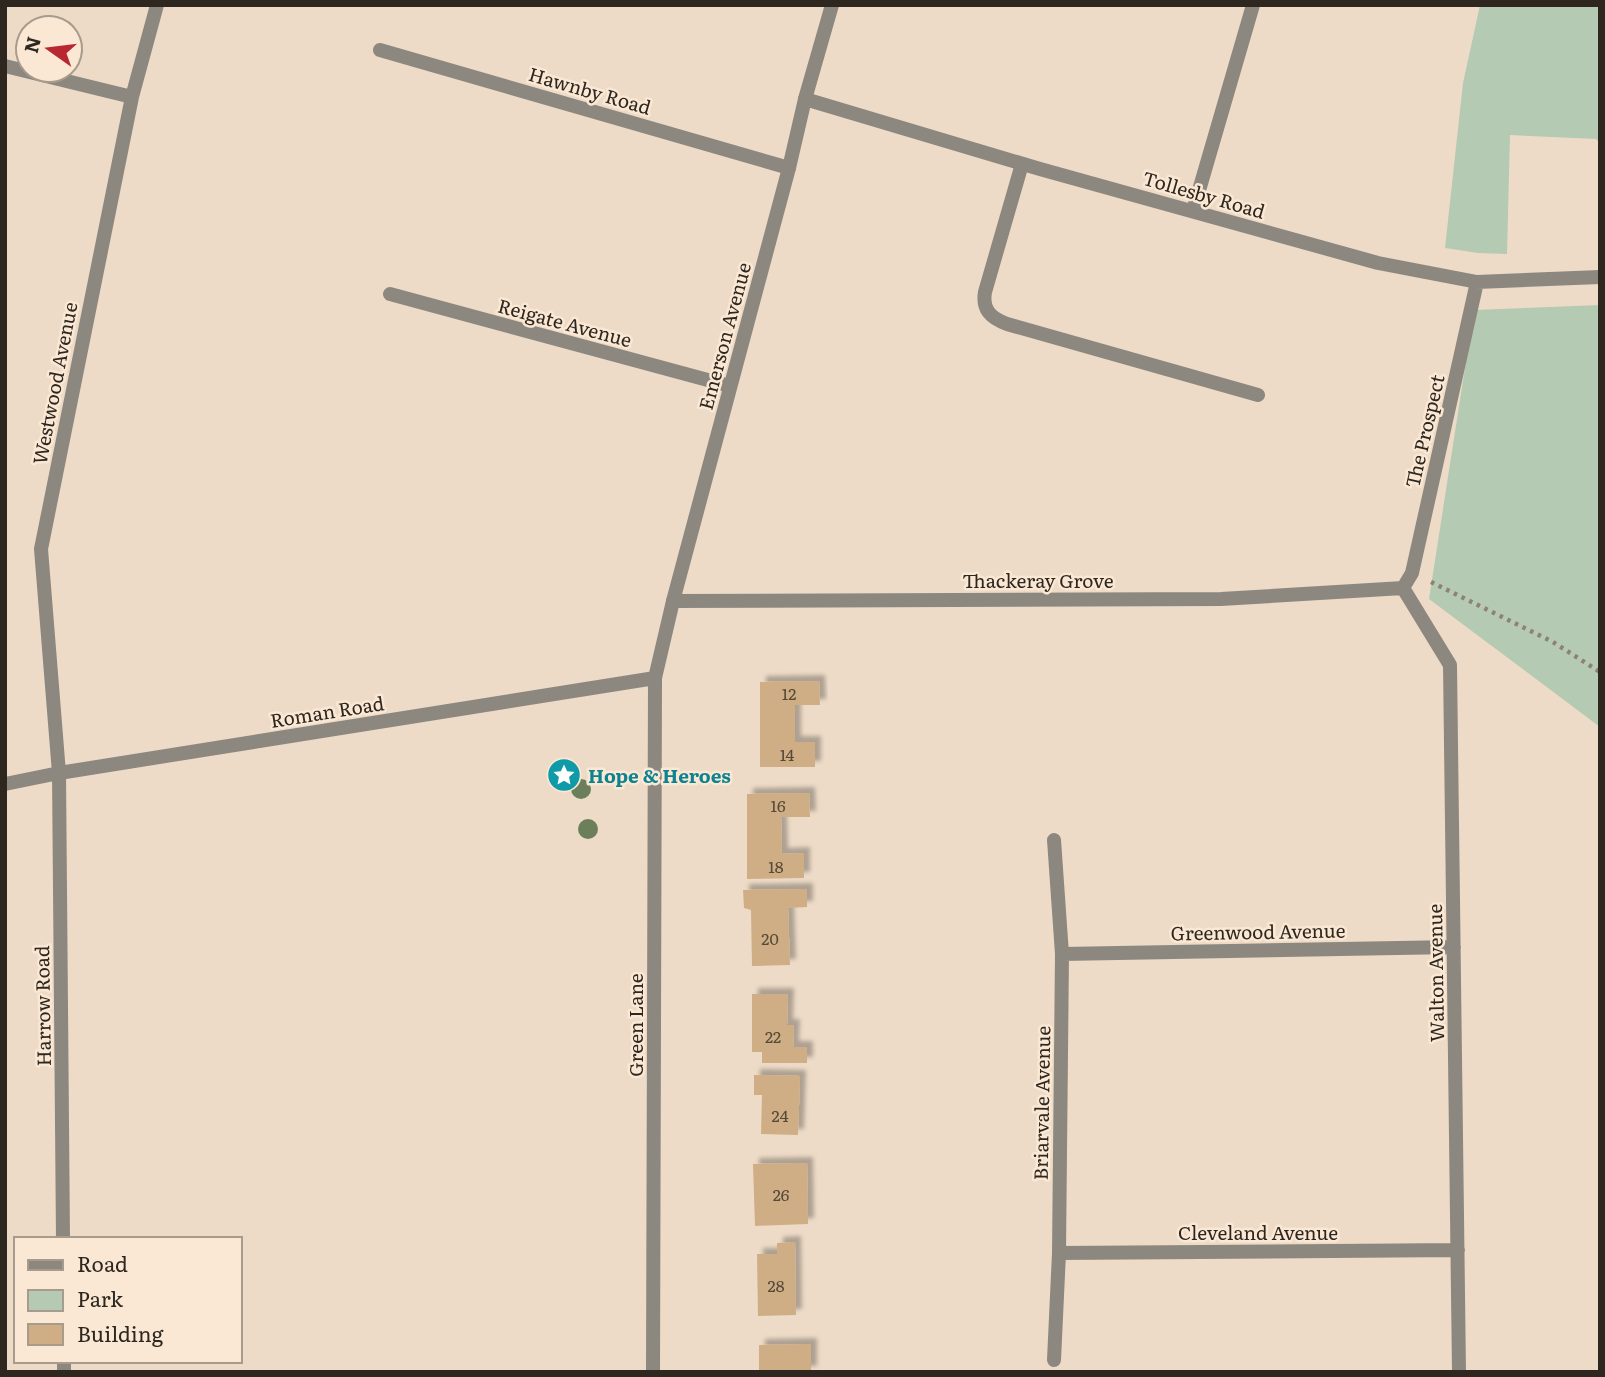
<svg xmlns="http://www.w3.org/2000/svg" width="1605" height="1377" font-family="Literata,serif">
<defs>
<filter id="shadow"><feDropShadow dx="6" dy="-6" stdDeviation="2" flood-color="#0004"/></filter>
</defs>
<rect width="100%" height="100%" fill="#eddbc7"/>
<!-- green -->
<path fill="#b5cab2" d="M1480,5h120v138l-4,-4 -86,-4 -3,119 -29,-1 -33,-5 18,-165z
M1600,305v422l-171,-128 45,-289z"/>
<!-- building -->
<path fill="#cfae85" filter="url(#shadow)" d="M819,681l1,24h-25v37h20v25h-55v-85z
M809,793l1,24h-29l1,37 22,-1v25l-57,1v-85z
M807,889v18l-19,1 2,57 -38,1 -1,-56 -7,-2 -1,-18z
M752,994h36l-1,31h7l-1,22h14v16h-45v-11h-10z
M754,1075l46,1 -2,59 -37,-1 1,-39h-8z
M807,1163l1,61 -53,2 -2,-62z
M795,1242l1,73 -38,1 -1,-62h20v-11z
M811,1344v28h-52v-27z"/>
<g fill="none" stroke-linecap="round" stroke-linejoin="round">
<!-- path -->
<path stroke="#8e8274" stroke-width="4.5" stroke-dasharray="3.5 5" stroke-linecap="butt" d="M1431,582l122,60 47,30"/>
<!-- service -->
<path stroke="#8d887f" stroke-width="14" d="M1022,164l-37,128c-3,18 6,26 22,32l251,71
M1054,840l8,114
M1054,1360l5,-107"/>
<!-- minor -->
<path stroke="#8d887f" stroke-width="14" d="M380,50l409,118
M5,66l127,31
M805,99l235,70 338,94 99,19 123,-5
M1193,211l60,-206
M390,294l340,92
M1403,588l47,77 9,707
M1403,588l9,-15 65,-291
M673,601l548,-2 182,-11
M1454,947l-392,7 -3,299 399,-3
M63,1239l-4,-466 -18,-224 91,-452 25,-92
M64,1361v11"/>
<!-- tertiary -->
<path stroke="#8d887f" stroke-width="14" d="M5,784l54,-11 596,-95
M653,1372l2,-694 18,-77 116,-433 16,-69 27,-94"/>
</g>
<!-- trees -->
<g fill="#6b7f5a">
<circle cx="581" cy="789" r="10"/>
<circle cx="588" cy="829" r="10"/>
</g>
<!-- icons -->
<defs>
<g id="sight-disc" transform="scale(1.75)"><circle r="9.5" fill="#0f9aa8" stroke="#fae8d4"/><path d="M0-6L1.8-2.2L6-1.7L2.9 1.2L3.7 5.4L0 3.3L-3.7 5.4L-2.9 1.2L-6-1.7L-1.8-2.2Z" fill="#fff"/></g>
</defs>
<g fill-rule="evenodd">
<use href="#sight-disc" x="564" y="775"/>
</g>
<g text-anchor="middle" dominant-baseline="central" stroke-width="5" stroke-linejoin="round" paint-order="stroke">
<!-- number labels -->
<g font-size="16" fill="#564938">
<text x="789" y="693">12</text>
<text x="787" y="754">14</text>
<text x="778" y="805">16</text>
<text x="776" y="866">18</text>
<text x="770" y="938">20</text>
<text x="773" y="1036">22</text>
<text x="780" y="1115">24</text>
<text x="781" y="1194">26</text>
<text x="776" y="1285">28</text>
</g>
<!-- street labels -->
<g font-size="19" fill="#2d271f" stroke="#fae8d4">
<text transform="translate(590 90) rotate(16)">Hawnby Road</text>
<text transform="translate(1204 194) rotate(16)">Tollesby Road</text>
<text transform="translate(565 322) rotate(15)">Reigate Avenue</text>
<text transform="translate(724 336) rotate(-75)">Emerson Avenue</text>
<text transform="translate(54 383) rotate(-79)">Westwood Avenue</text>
<text transform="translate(1424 431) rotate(-77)">The Prospect</text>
<text x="1038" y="580">Thackeray Grove</text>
<text transform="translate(327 711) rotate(-9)">Roman Road</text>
<text transform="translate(1258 931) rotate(-1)">Greenwood Avenue</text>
<text transform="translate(1435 973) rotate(-91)">Walton Avenue</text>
<text transform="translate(42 1006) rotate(-91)">Harrow Road</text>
<text transform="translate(635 1025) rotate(-90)">Green Lane</text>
<text transform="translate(1041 1103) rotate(-89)">Briarvale Avenue</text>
<text x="1258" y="1232">Cleveland Avenue</text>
</g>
<!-- culture labels -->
<g font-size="19" font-weight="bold" fill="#0d838f" stroke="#fae8d4" text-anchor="start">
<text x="588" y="775">Hope &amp; Heroes</text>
</g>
</g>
<!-- border -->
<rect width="1605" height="1377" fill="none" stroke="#2d271f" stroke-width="14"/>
<!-- legend -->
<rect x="14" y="1237" width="228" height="126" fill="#fae8d4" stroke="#a89b8c" stroke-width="2"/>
<rect x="28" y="1260" width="35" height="10" fill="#8d887f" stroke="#a89b8c" stroke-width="2"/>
<text x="77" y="1272" font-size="21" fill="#2d271f">Road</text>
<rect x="28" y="1290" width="35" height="21" fill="#b5cab2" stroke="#a89b8c" stroke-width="2"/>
<text x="77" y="1307" font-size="21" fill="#2d271f">Park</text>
<rect x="28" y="1324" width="35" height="21" fill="#cfae85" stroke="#a89b8c" stroke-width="2"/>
<text x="77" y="1342" font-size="21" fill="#2d271f">Building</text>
<!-- north arrow -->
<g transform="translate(49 49) rotate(284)"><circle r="33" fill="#fae8d4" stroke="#a89b8c" stroke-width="2"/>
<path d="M0-5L12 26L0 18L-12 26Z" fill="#b92831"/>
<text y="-10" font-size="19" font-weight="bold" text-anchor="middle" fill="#2d271f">N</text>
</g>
</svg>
